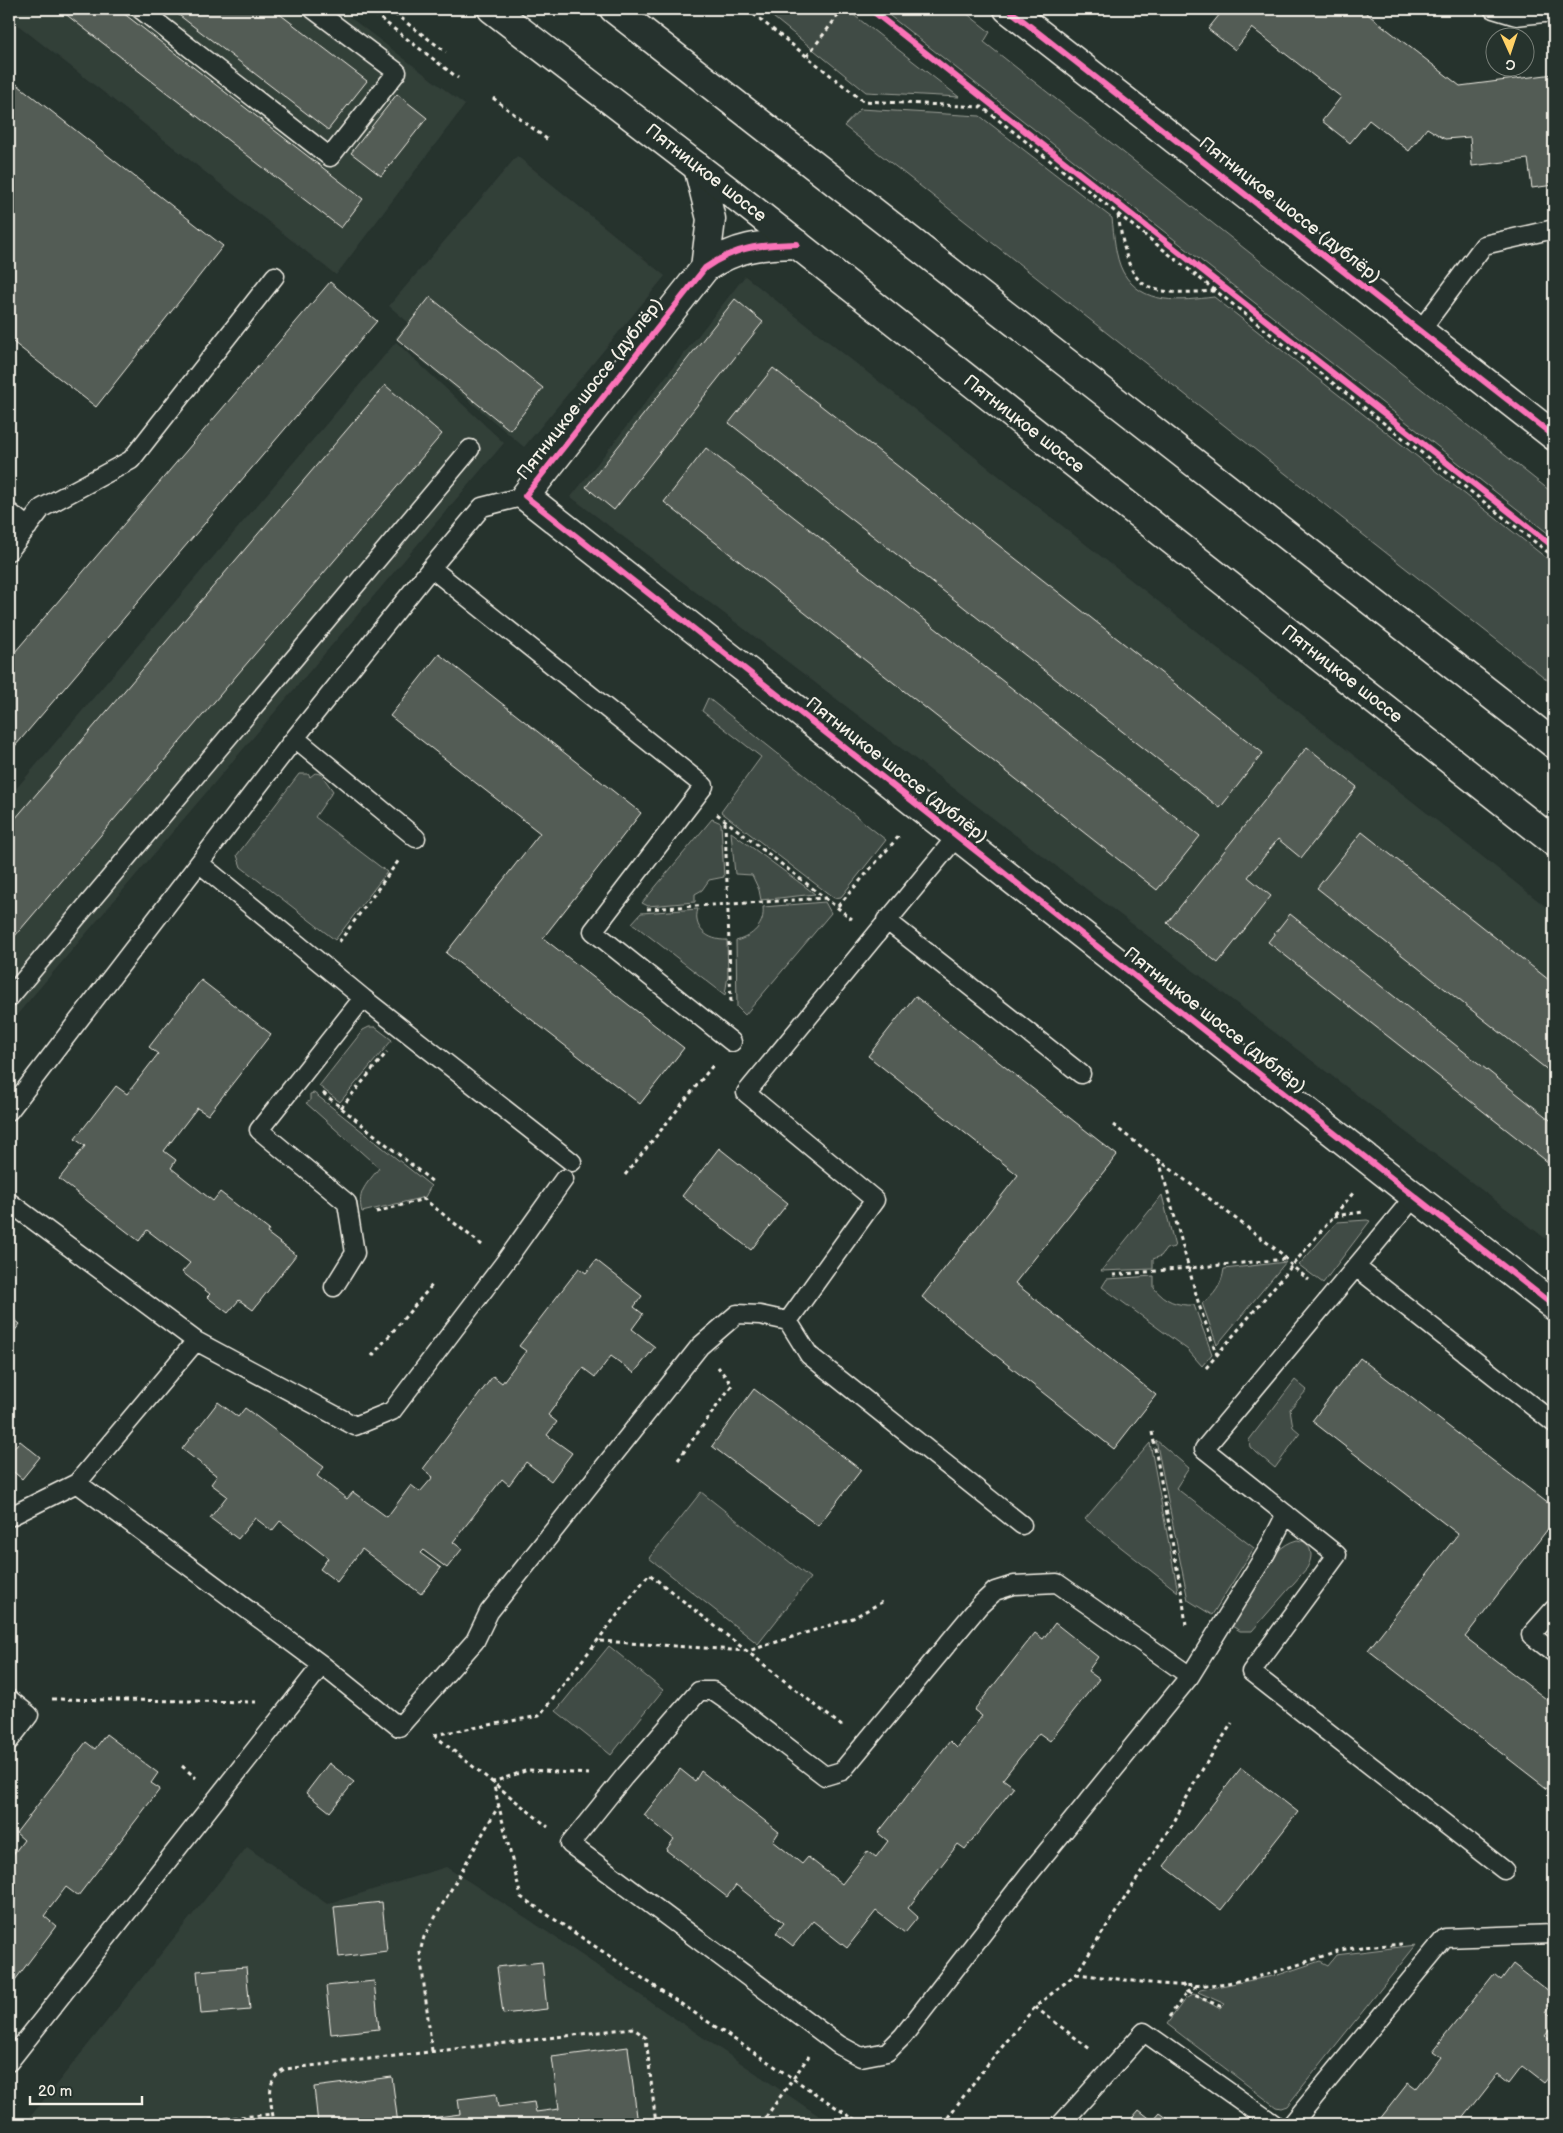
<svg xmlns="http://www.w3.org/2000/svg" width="1563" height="2133" font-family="'Balsamiq Sans',sans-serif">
<rect width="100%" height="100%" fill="#26332d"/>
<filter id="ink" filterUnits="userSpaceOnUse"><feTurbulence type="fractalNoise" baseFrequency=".02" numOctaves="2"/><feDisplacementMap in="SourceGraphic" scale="10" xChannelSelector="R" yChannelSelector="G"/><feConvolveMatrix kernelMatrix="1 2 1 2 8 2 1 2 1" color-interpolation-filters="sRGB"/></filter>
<g filter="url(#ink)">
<!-- built -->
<path fill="#333f39" d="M9,9h330l126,96 -129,170 -327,-257z
M517,156l148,120 -141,171 -129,-109 13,-16 -19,-16z
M745,276l809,637v332l-983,-748z
M396,342l108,101 -495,581v-227z
M247,1847l80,57 119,-37 82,52 303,205h-803l-2,-2z"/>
<!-- green -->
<path fill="#414b45" stroke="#9a9e96" d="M763,9h83l113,88 -93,-5z
M881,9h80l29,23 -6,10 570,452v44z
M860,109l120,7 132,102c2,17 3,39 11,54 19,34 58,29 91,25l340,267v121l-710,-559z
M708,698l178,142 -45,57 -7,1 -113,-86 40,-55 -59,-46z
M315,773l6,1 12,17 -18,26 72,55 -52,68 -94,-73 -4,-12 62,-81h9l2,3z
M712,819l9,4 3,54 -15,3 -7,10 -7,4v8l-47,4 -6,-3z
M731,832l84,62 -54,6 -2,-10 -7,-15 -17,-1z
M825,902l6,11 -86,102 -8,-8 -1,-66c17,-5 29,-16 27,-34z
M698,909c-6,19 10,32 29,31l1,35 -3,20 -93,-72 9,-10z
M369,1027h6l17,13 -52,62 -21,-16 44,-56z
M314,1093l117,93 -6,11 -63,15c-6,-21 6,-29 17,-44l-73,-65 4,-2v-7z
M1162,1195l13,52 -9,2 -5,7 -8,3v10l-52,2z
M1367,1220l3,1 -47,62 -24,-18 38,-43z
M1286,1262l-69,83 -15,-42c12,-6 20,-19 22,-34z
M1154,1276v12c10,13 24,18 40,17l18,49 -10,12 -14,-16 -86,-63 5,-8z
M1295,1380l12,10 -17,19 3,18 7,6 -25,35 -25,-21 -1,-7z
M1156,1440l33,28 -13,20 78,60 -42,67 -24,-15z
M1150,1443l28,149 -93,-73z
M701,1492l109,86 -52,66 -109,-86z
M1297,1540l9,2c7,10 6,16 1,26l-55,63h-12l-8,-5c14,-26 35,-79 65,-86z
M609,1646l54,44 -52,65 -55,-44z
M1416,1945l-129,161 -6,2 -5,-1 -109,-83 18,-25 9,-5 26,15 5,-5 -27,-12 2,-2 78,-15 42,-14 8,4 8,-10z"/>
<!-- building -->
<path fill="#525c55" stroke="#f4f1e8" d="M59,9h59l245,190 -22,29z
M171,9h102l94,72 -39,49z
M1224,9h137l99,77 94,-12v111l-22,3 -4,-29 -56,7 -2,-29 -25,2 -18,-11 -18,23 -40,-31 -19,23 -28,-22 19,-24 -89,-69 -17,22 -27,-21z
M9,78l214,168 -127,161 -87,-68z
M397,94l30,24 -46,58 -30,-23z
M330,282l47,39 -367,431 -1,-93z
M430,297l113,91 -33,42 -113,-91z
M735,299l28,23 -149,188 -28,-23z
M773,368l490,385 -43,55 -491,-385z
M385,385l57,49 -433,509v-117z
M706,448l494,388 -43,54 -493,-388z
M439,654l202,159 -98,125 141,110 -44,56 -194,-151 94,-120 -150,-117z
M1307,747l50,40 -56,71 -23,-19 -30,38 23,19 -53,67 -51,-40z
M1362,832l192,152v91l-237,-187z
M1290,914l264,209v44l-286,-225z
M201,980l70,54 -63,81 -11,-7 -33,43 12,9 -5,8 42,33 7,-9 49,38 -2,3 29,22 -43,55 -14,-10 -11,13 -21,-16 3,-3 -28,-22 8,-9 -43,-33 -8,11 -80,-62 26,-33 -10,-7 41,-53 11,8 31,-40 -9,-7z
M915,996l202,159 -102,128 141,112 -42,54 -192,-152 96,-122 -150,-119z
M719,1148l69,55 -37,47 -69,-54z
M596,1260l46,36 -8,11 9,7 -11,15 23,18 -21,26 -23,-17 -16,21 -12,-9 -35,47 9,7 -10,13 25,18 -21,28 -25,-19 -17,23 -7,-6 -49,63 9,7 -15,19 -24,-18 -3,3 21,15 -20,26 -59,-45 -25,33 -17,-13 8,-11 -48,-37 -8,10 -17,-13 -17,21 -28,-21 17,-22 -16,-12 6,-8 -35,-27 36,-47 20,15 7,-9 79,59 -7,9 30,23 6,-7 34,25 24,-32 9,7 13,-15 -10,-8 70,-93 9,7 24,-32 -7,-5 60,-78 7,5z
M9,1315l11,9 -11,14z
M1360,1358l194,150v13l-89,116 89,68v89l-186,-144 90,-116 -146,-113z
M754,1389l107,81 -43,56 -106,-80z
M20,1441l20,16 -18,22 -13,-11v-15z
M1055,1623l43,34 -10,14 11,8 -49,62 -11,-8 -36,46 11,8 -49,62 -7,-5 -50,64 10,9 -13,16 -29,-22 -29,37 -34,-27 -20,25 -17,-13 8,-10 -48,-38 -9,12 -61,-47 8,-11 -30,-24 36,-46 15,12 6,-10 78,61 -6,9 29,23 6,-7 34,27 26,-33 8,6 12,-16 -10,-8 72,-92 7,7 25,-32 -8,-6 61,-77 8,6z
M106,1734l52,39 -7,10 9,6 -82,107 -12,-9 -22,29 12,10 -47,62v-128l15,-20 -8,-7 70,-91 9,7z
M329,1763l25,19 -24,30 -24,-19z
M1241,1768l57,44 -77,98 -57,-44z
M382,1902l5,49 -48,6 -5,-50z
M542,1962l5,47 -44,5 -6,-47z
M1513,1964l41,32v5l-8,11 8,6v6l-9,12 9,7v28l-10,12 -22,-17 -13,17 -11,-9 -36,46 5,4h-91l32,-41 8,6 25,-32 -8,-6 61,-77 7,6z
M246,1967l4,43 -49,4 -4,-43z
M374,1981l5,48 -48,5 -5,-48z
M628,2047l10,77h-214l-1,-5 37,-5 -2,-15 38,-5 2,13 36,-5 2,10 23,-3 -7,-52z
M392,2077l6,47h-80l-4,-37z
M1139,2110l14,11 7,-8 15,11h-48z"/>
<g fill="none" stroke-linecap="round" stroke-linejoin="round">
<!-- service casing -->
<g stroke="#f4f1e8" stroke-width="21">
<path id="service" d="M140,9l190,148 67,-85 -84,-63
M1493,9l23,7 38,-4
M1420,331l64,-86 70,-16
M9,512l19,15
M9,551l33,-43 89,-48 144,-184
M431,568l273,218 -111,145 139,111
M295,738l121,100
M957,836l-211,257 129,107 -87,121 21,34 213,170
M199,863l164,135 -104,132 88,73 8,50 -21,34
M886,920l195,154
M9,998l461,-549
M363,998l209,164
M9,1111l286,-373 136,-170 51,-61 43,-11
M1415,1196l-211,253 133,106 -86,117 253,198
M9,1202l187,139 -119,142 245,182 -313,397
M1356,1267l198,156
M196,1341l159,85 37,-15 113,-149 59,-83
M9,1517l68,-34
M1554,1609l-23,26 23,18
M322,1665l77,62 76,-86 14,-29 211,-266 37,-32 23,1 28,6
M1190,1676l-133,-93 -43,2 -19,6 -16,15 -137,165 -17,5 -99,-76 -13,-9h-14l-75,86 -54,67 269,201 22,12 26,-5 16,-16 125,-161 162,-199 76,-123 20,-39
M9,1699l20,16 -20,26
M1061,2124l83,-92 130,92
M1292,2124l153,-186 109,-4"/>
</g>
<!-- minor casing -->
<g stroke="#f4f1e8" stroke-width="31">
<path id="minor" d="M1008,9l546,427
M698,167l13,52 -6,49
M797,244c-38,1 -60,2 -92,24l-180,228 1029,810"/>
</g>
<!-- primary casing -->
<g stroke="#f4f1e8" stroke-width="31">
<path id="primary" d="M492,9l259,199 803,634
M614,9l940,735"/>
</g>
<!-- path -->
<path stroke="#f4f1e8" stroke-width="3" stroke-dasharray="4 4" stroke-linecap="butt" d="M368,9l90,69
M388,9l58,43
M747,9l116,92 119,6 572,450
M807,56l36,-47
M493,98l55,42
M1118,215c12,75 21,81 96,76
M717,814l135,105
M725,822l6,183
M838,906l62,-71
M647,909l181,-11
M339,942l60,-82
M323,1093l111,90
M341,1108l46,-56
M1113,1125l169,129 10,12 17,14
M1159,1160l40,145 18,50
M625,1175l89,-111
M376,1212l48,-13 58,46
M1334,1216l29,-4
M1113,1275l173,-16
M372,1356l61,-72
M1206,1368l148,-176
M1152,1432l31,169 3,25
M678,1460l54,-75 -14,-18
M600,1641l148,10 105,-33 29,-16
M52,1699l204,3
M434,1735l105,-19 110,-142 194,153
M434,1735l114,92
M182,1766l14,12
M589,1774l-61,-4 -35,12 28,115 331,221 1,6
M1076,1974c43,4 90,14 133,11 41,-3 87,-19 125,-33 19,-6 48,-6 68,-8
M1182,1984l5,8 13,-7
M1035,2007l55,42
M1169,2017l18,-25 35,15
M432,2051l-12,-99 4,-15 75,-132
M852,2118l14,6
M169,2124l104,-10
M274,2124c-2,-19 -11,-46 11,-55l348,-41 13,10 10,86
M746,2124l16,-2
M761,2124l48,-68
M943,2124l40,-54 52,-63 41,-33 99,-154 22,-42 35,-55"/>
<!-- service -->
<use href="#service" stroke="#26332d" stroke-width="18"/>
<!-- minor -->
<use href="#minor" stroke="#26332d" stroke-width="28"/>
<!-- primary -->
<use href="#primary" stroke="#26332d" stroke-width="28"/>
<!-- cycleway casing -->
<g stroke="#26332d" stroke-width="9">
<path id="cycleway" d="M870,9l684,538
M1008,9l546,427
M797,244c-38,1 -60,2 -92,24l-180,228 1029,810"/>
</g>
<!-- cycleway -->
<use href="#cycleway" stroke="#fb73b8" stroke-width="6"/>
</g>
</g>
<g text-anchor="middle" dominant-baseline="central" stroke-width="5" stroke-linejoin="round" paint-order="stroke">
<!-- street labels -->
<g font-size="18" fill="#f4f1e8" stroke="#26332d">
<text transform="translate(706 173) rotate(38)">Пятницкое шоссе</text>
<text transform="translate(1290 210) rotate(38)">Пятницкое шоссе (дублёр)</text>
<text transform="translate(590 389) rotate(-52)">Пятницкое шоссе (дублёр)</text>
<text transform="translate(1024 424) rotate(38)">Пятницкое шоссе</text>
<text transform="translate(1342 674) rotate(38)">Пятницкое шоссе</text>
<text transform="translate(897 770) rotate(38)">Пятницкое шоссе (дублёр)</text>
<text transform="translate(1215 1020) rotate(38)">Пятницкое шоссе (дублёр)</text>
</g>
</g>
<!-- margin -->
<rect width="1563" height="2133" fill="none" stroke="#26332d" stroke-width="30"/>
<rect x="15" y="15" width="1533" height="2103" fill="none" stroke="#f4f1e8" stroke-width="2" filter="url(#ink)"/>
<!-- north arrow -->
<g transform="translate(1510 52) rotate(177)"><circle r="24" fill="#26332d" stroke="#787f78"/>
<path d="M0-4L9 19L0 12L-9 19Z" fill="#ffd166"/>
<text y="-8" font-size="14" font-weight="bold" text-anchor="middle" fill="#f4f1e8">С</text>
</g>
<!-- scale -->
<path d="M30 2096v8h112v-8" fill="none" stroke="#f4f1e8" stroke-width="2.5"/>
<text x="38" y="2096" font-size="15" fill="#f4f1e8" stroke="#26332d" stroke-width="4" paint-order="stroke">20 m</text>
</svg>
